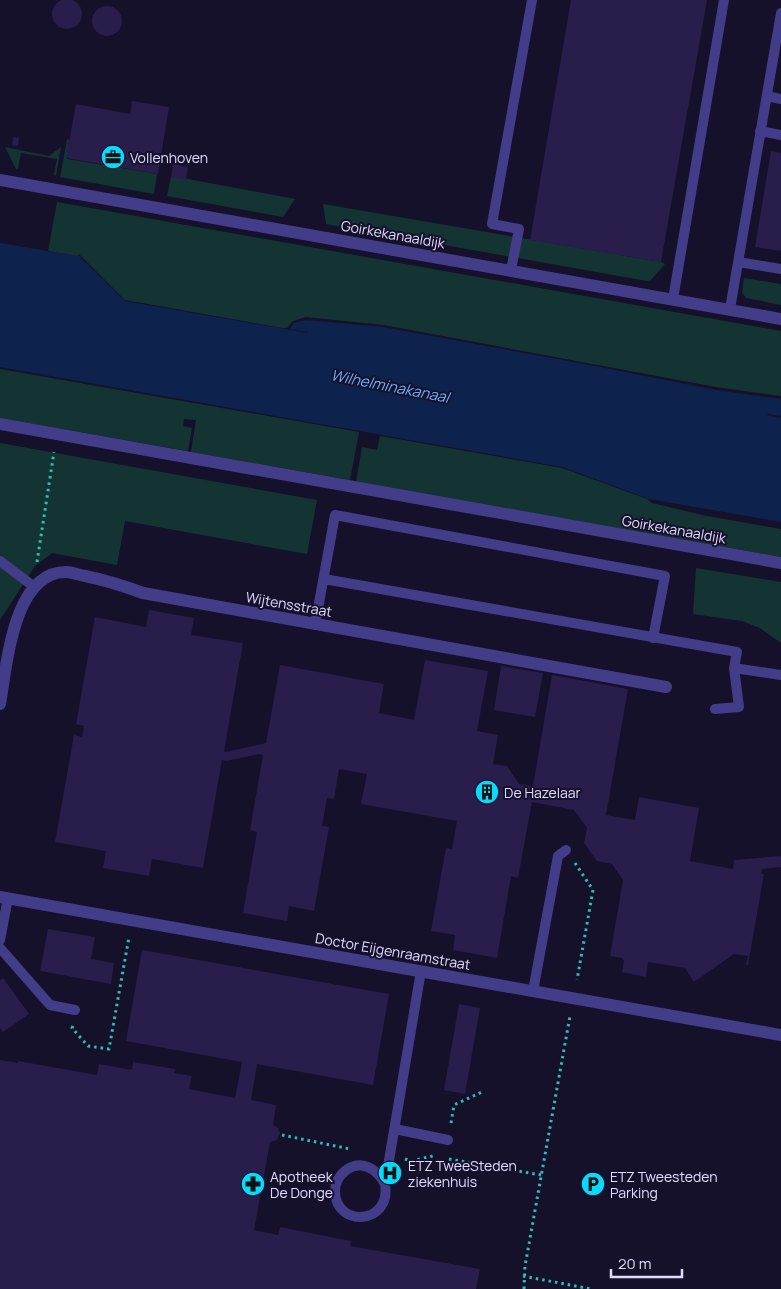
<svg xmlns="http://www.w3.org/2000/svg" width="781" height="1289" font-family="Manrope,sans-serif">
<rect width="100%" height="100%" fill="#16112a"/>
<!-- green -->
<path fill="#143434" d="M67,139l2,1 -2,19 90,15 -3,20 -94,-17z
M5,147l44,9 12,-9 -5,29 -2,-2 3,-15 -36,-6 -3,15 -2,1z
M171,177l17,2 107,20 -12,18 -116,-21z
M57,202l724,129v65l-65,-9 -332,-62 -78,-8 -13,4 -6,7h-5l-157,-28 -46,-46 -2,2 -29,-5z
M323,204l338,58 4,2 -14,16 -4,1 -321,-57z
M744,278l37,6v21l-35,-7 -4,-6z
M0,369l359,63 -9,48 -159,-28 5,-32 -12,-1 -1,7 9,2 -4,23 -188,-33z
M380,436l182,32 85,31 5,4 55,13 74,13v28l-425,-75 6,-35 15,3z
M0,443l317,57 -10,54 -182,-33 -8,44 -65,-12 -17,13 -35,54z
M696,568l85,14v61l-21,-15 -18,-7 -49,-7z"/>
<!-- water -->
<path fill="#0d224d" d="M0,243l77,13 1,-1 47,46 183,32v-1l-18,-3 4,-6 12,-3 77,7 207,38 126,25 65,9v17l-13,-2 -1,1 14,3v104l-132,-23 -87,-32 -562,-100z"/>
<!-- building -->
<path fill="#281d4b" d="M52 14a15 15 0 1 1 30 0a15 15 0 1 1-30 0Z
M571,0h136l-46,262 -131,-22z
M92 21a15 15 0 1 1 30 0a15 15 0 1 1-30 0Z
M132,101l37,6 -11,67 -92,-16 10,-54 54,10z
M13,137l6,1 -1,8 -6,-1z
M771,151l10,2v98l-26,-4z
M173,164l15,3 -2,13 -15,-3z
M149,610l45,8 -3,17 52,8 -19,108 2,1 40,-9 14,-78 104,19 -5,29 35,7 11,-60 63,11 -11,60 21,4 -5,29 14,2 12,18 14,2 19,-111 76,14 -22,126 29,5 4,-23 60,11 -9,53 43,8 1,-9 47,-4v11l-19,2 -1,5h3l-16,91h-2l2,-9 -14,-2 -40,28 -9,-14 -37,-6 -2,15 -24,-5 2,-11 -2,-3 -12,-2 13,-76 -11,-16 -15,-3 -13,-18 3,-15 -13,-18 -42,-8 -14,76 -7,-2 -14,82 -44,-8 2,-15 -24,-4 15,-83 6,1 5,-28 -96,-17 6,-30 -28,-5 -5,30 -7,-1 -5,28 7,1 -15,84 -25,-5 -2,15 -44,-8 14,-81 -7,-2 13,-75 -4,-1 -33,7 -4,-1 -19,108 -51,-9 -3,17 -46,-8 3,-17 -51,-9 19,-107 8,2 2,-11 -8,-2 19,-107 51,10z
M501,666l42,7 -8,44 -41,-7z
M48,929l47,8 -4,22 23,4 -3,21 -71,-13z
M142,950l247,44 -16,91 -116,-21 -6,36 25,5 -3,20 5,3 2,5 -3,7 -7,2 -16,88 24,5 2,-8 71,14 -1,5 130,23 -4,20h-476v-229l18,3v-2l79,14 2,-11 33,6 1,-8 42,7 -1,4 18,3 -3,13 46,9 7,-36 -116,-21z
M3,978l26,36 -26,18 -3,-4v-48z
M459,1004l21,4 -15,86 -21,-4z"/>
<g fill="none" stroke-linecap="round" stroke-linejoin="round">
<!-- path -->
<path stroke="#31bcb9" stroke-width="3" stroke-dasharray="2.5 4" stroke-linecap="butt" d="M37,562l17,-110
M575,863l18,27 -16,90
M73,1026l-1,2 16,18 21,3 20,-112
M451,1123l3,-18 28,-13
M282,1135l68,14
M405,1159l6,2 22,-5
M449,1159l92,16
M523,1276l68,13
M524,1289l1,-23 45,-250"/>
<!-- lane -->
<path stroke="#433c89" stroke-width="10" d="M767,96l14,3
M760,131l21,4
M738,262l43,7
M511,270l8,-41 -27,-5 40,-224
M673,299l51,-299
M730,309l51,-296
M0,561l33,25
M324,579l413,73 -3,16 5,39 -24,2
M315,625l20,-110 330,61 -12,62
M734,668l47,7
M0,940l8,-42
M0,948l50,57 25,5
M533,991l25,-135 8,-6
M395,1129l53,11
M385,1184c-8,-16 -25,-25 -40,-13 -6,5 -10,12 -10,20 0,37 57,34 50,-7l36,-213"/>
<!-- street -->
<path stroke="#433c89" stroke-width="12" d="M0,180l781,139
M0,424l781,139
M0,704c7,-39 13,-132 66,-132 6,0 13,3 19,4 20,4 39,10 58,17l523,94
M0,897l781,138"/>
</g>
<!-- icons -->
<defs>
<g id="office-disc" transform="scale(1.25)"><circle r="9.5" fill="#08dafd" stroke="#16112a"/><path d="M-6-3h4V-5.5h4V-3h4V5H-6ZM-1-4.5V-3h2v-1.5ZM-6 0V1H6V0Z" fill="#111"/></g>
<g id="building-disc" transform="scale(1.25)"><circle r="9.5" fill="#08dafd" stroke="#16112a"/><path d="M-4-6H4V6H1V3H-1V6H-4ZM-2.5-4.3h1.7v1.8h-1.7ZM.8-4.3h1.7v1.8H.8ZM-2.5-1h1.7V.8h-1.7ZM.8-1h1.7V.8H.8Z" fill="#111"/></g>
<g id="hospital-disc" transform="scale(1.25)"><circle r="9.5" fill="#08dafd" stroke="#16112a"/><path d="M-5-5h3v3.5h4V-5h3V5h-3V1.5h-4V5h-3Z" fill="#111"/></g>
<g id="pharmacy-disc" transform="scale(1.25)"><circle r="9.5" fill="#08dafd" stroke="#16112a"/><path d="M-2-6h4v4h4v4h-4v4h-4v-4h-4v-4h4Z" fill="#111"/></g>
<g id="parking-disc" transform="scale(1.25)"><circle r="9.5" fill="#08dafd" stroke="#16112a"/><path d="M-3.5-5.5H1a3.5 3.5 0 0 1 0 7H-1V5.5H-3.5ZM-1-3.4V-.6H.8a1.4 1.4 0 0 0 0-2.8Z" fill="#111"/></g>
</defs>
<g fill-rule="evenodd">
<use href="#office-disc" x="113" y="157"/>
<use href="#building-disc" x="487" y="792"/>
<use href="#hospital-disc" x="390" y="1173"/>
<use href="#pharmacy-disc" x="253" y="1184"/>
<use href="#parking-disc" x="593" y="1184"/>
</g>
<g text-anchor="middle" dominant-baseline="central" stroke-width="4" stroke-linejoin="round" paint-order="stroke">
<!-- poi labels -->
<g font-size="14" fill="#e0daff" stroke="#16112a" text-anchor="start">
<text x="130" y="157">Vollenhoven</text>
<text x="504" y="792">De Hazelaar</text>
<text x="408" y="1165">ETZ TweeSteden<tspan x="408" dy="16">ziekenhuis</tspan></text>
<text x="270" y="1176">Apotheek<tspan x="270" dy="16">De Donge</tspan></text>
<text x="610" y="1176">ETZ Tweesteden<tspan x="610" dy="16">Parking</tspan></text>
</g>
<!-- street labels -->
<g font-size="14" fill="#e0daff" stroke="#16112a">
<text transform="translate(393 234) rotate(10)">Goirkekanaaldijk</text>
<text transform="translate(674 529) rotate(10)">Goirkekanaaldijk</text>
<text transform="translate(289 604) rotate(10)">Wijtensstraat</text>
<text transform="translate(393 951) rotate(10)">Doctor Eijgenraamstraat</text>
</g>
<!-- water labels -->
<g font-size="15" font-style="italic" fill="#69b2fe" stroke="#16112a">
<text transform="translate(390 386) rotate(11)">Wilhelminakanaal</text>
</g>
</g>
<!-- scale -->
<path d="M611 1269v8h71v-8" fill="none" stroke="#e0daff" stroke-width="2.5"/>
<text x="618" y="1269" font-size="15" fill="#e0daff" stroke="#16112a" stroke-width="4" paint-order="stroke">20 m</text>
</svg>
